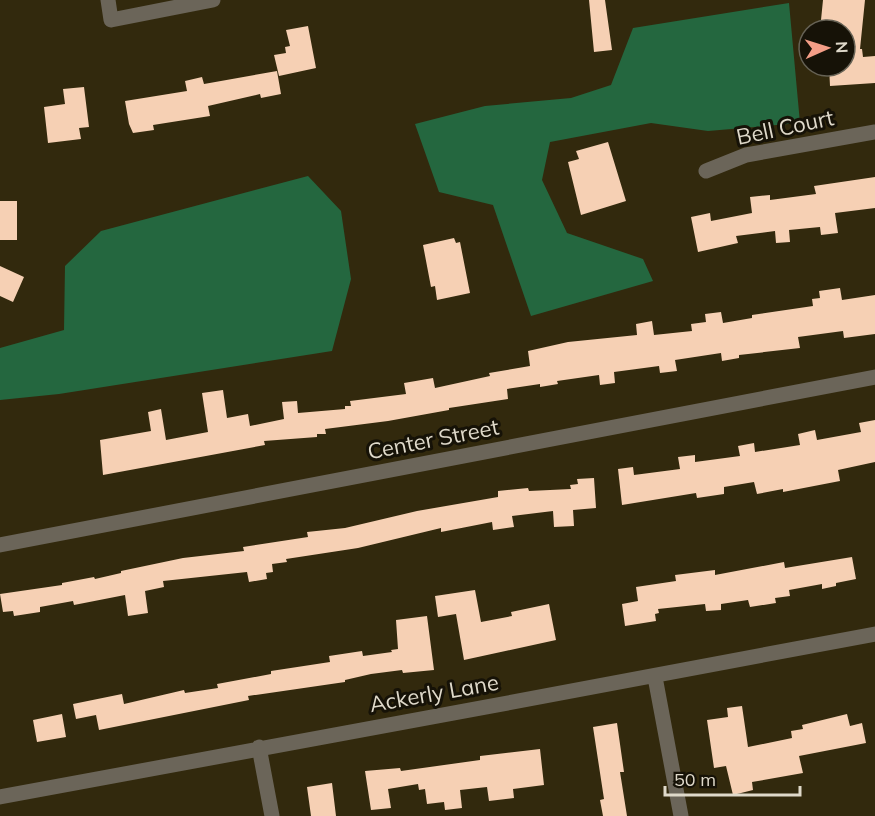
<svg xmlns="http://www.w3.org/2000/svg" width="875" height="816" font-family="Mulish,sans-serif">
<rect width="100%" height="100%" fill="#32290d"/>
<!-- forest -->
<path fill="#24673f" d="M789,3l11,120 -92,8 -57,-8 -101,19 -8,38 25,53 76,26 10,22 -122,35 -38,-111 -54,-13 -24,-68 70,-18 86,-8 40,-13 22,-57z
M308,176l33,35 10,68 -19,72 -273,43 -59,6v-52l64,-18 1,-64 36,-35z"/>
<!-- building -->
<path fill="#f6d0b4" d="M589,0h16l7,50 -18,2z
M823,0h42l-5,49h2l1,8 12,-1v27l-45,3 -1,-20h16v-36h-25z
M308,26l8,42 -37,8 -5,-21 12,-2 -1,-6 5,-1 -4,-16z
M277,71l4,23 -20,4 -1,-4 -52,12 2,10 -57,9 1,5 -21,3 -4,-9 -4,-23 62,-10 -2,-10 17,-4 2,7z
M84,87l5,40 -10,1 2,11 -33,4 -4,-36 21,-3 -2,-15z
M608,142l18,59 -45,14 -13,-53 11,-3 -3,-8z
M875,177v31l-40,5 3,20 -17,2 -1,-8 -31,3 1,12 -14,1 -1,-12 -39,5 2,7 -40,9 -7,-35 19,-4 1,8 41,-8 -2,-16 20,-2v5l46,-6 -2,-8z
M0,201h17v39h-17z
M454,238l2,5 4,-1 10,51 -33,7 -2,-14 -4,1 -8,-42z
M0,266l24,11 -11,25 -13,-6z
M840,288l2,12 33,-5v39l-31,4 -1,-7 -45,6 2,11 -61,7v3l-17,3 -1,-8 -46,7 2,11 -17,2 -1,-7 -45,6 1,11 -15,2 -1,-10 -42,6 1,3 -18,3v-3l-33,5 1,10 -59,9v2l-61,11 -63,8 1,5h-9v3l-53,4 1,4 -162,30 -3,-35 51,-9 -3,-19 13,-3 5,31 42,-8 -6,-39 21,-3 4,28 21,-4 2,12 34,-7 -2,-17 15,-1 1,12 47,-4v-3h6l-1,-5 56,-7 -2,-11 29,-5 2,10 55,-12 -1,-3 41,-7 -2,-15 40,-9 69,-7 -1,-11 16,-3 2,14 38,-4 -1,-7 15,-2 -1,-8 16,-2 2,11 29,-5v-3l61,-9 -1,-7 8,-1 -1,-7z
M875,420v42l-37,8 2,11 -57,11v-3l-26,5 -3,-12 -30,5v7l-27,4 -1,-5 -74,12 -4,-36 15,-2 1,8 46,-6 -2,-12 17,-2v7l45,-6 -2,-10 16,-3 1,9 45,-7 -2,-11 17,-4 2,10 44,-8 -2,-9z
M594,478l2,30 -23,2 1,16 -20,1 -1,-16 -41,5 2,11 -21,3 -1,-8 -51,10v-4l-83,20 -72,11 1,3 -15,2 1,8 -7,1 1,6 -18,3 -2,-10 -84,9 1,6 -19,4 3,22 -20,3 -3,-21 -51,10 -1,-4 -33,6v5l-26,4 -1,-5 -10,1 -3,-18 62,-9v-2l32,-6 1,2 26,-6v-2l62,-13 61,-7 -1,-4 65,-10 -1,-5 38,-4 72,-17 81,-14v-6l30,-3 1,3 42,-2 -1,-4 8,-1 -1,-5z
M852,557l4,22 -20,4v3l-14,3v-5l-33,6 1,6 -15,2 1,5 -26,4 -2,-7 -27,4v6l-15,1 -1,-7 -47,5 1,4 -4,1 1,7 -31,5 -3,-22 16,-3 -2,-14 40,-6 -1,-6 40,-5v5l69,-13 1,6z
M475,590l6,32 31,-6 -1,-4 38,-8 7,36 -92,20 -8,-46 -18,3 -3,-21z
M427,616l7,54 -31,3 -1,-3 -31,4 -26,6v2l-97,14 1,4 -150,30 -3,-15 -20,4 -3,-15 49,-10 2,10 60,-14 1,3 33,-5 -1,-4 54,-10v-3l59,-9 -1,-6 33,-5 1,5 29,-4 -1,-2 7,-1 -2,-29z
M742,706l6,41 44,-9 -1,-7 12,-2 -1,-4 45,-11 3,12 12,-3 4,20 -67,13 4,17 -51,9 1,8 -20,5 -7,-29 -12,2 -7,-48 21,-3 -1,-9z
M62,714l4,23 -29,5 -4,-22z
M617,723l7,49h-4l7,44h-24l-3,-16 4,-1 -11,-72z
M540,749l4,36 -31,4 1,9 -25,3 -2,-14 -27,3 2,18 -17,2 -1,-8 -17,2 -2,-15 -6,1 -1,-6 -30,5 3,19 -20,2 -6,-39 35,-3 1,3 79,-11v-4z
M332,783l4,33h-25l-4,-29z"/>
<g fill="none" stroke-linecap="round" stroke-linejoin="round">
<!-- minor -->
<path stroke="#6b6559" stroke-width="15" d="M108,0l3,20 102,-20
M706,171l40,-16 129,-23
M0,545l875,-168
M655,677l26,139
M259,747l13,69
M0,797c291,-56 584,-106 875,-163"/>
</g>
<g text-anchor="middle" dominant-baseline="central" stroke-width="6" stroke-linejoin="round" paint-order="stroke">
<!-- street labels -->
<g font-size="22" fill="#dfd9ca" stroke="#161207">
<text transform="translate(785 127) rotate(-12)">Bell Court</text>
<text transform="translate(433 439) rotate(-11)">Center Street</text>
<text transform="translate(434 693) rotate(-10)">Ackerly Lane</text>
</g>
</g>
<!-- north arrow -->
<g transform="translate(827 48) rotate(87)"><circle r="28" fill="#161207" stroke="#666255" stroke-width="1.5"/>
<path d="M0-4.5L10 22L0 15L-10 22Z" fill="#f49e87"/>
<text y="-9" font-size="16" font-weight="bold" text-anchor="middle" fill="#dfd9ca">N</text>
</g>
<!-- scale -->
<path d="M665 786v9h135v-9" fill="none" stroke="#dfd9ca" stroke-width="3"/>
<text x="674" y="786" font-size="18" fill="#dfd9ca" stroke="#161207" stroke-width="4.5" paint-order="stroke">50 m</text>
</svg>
